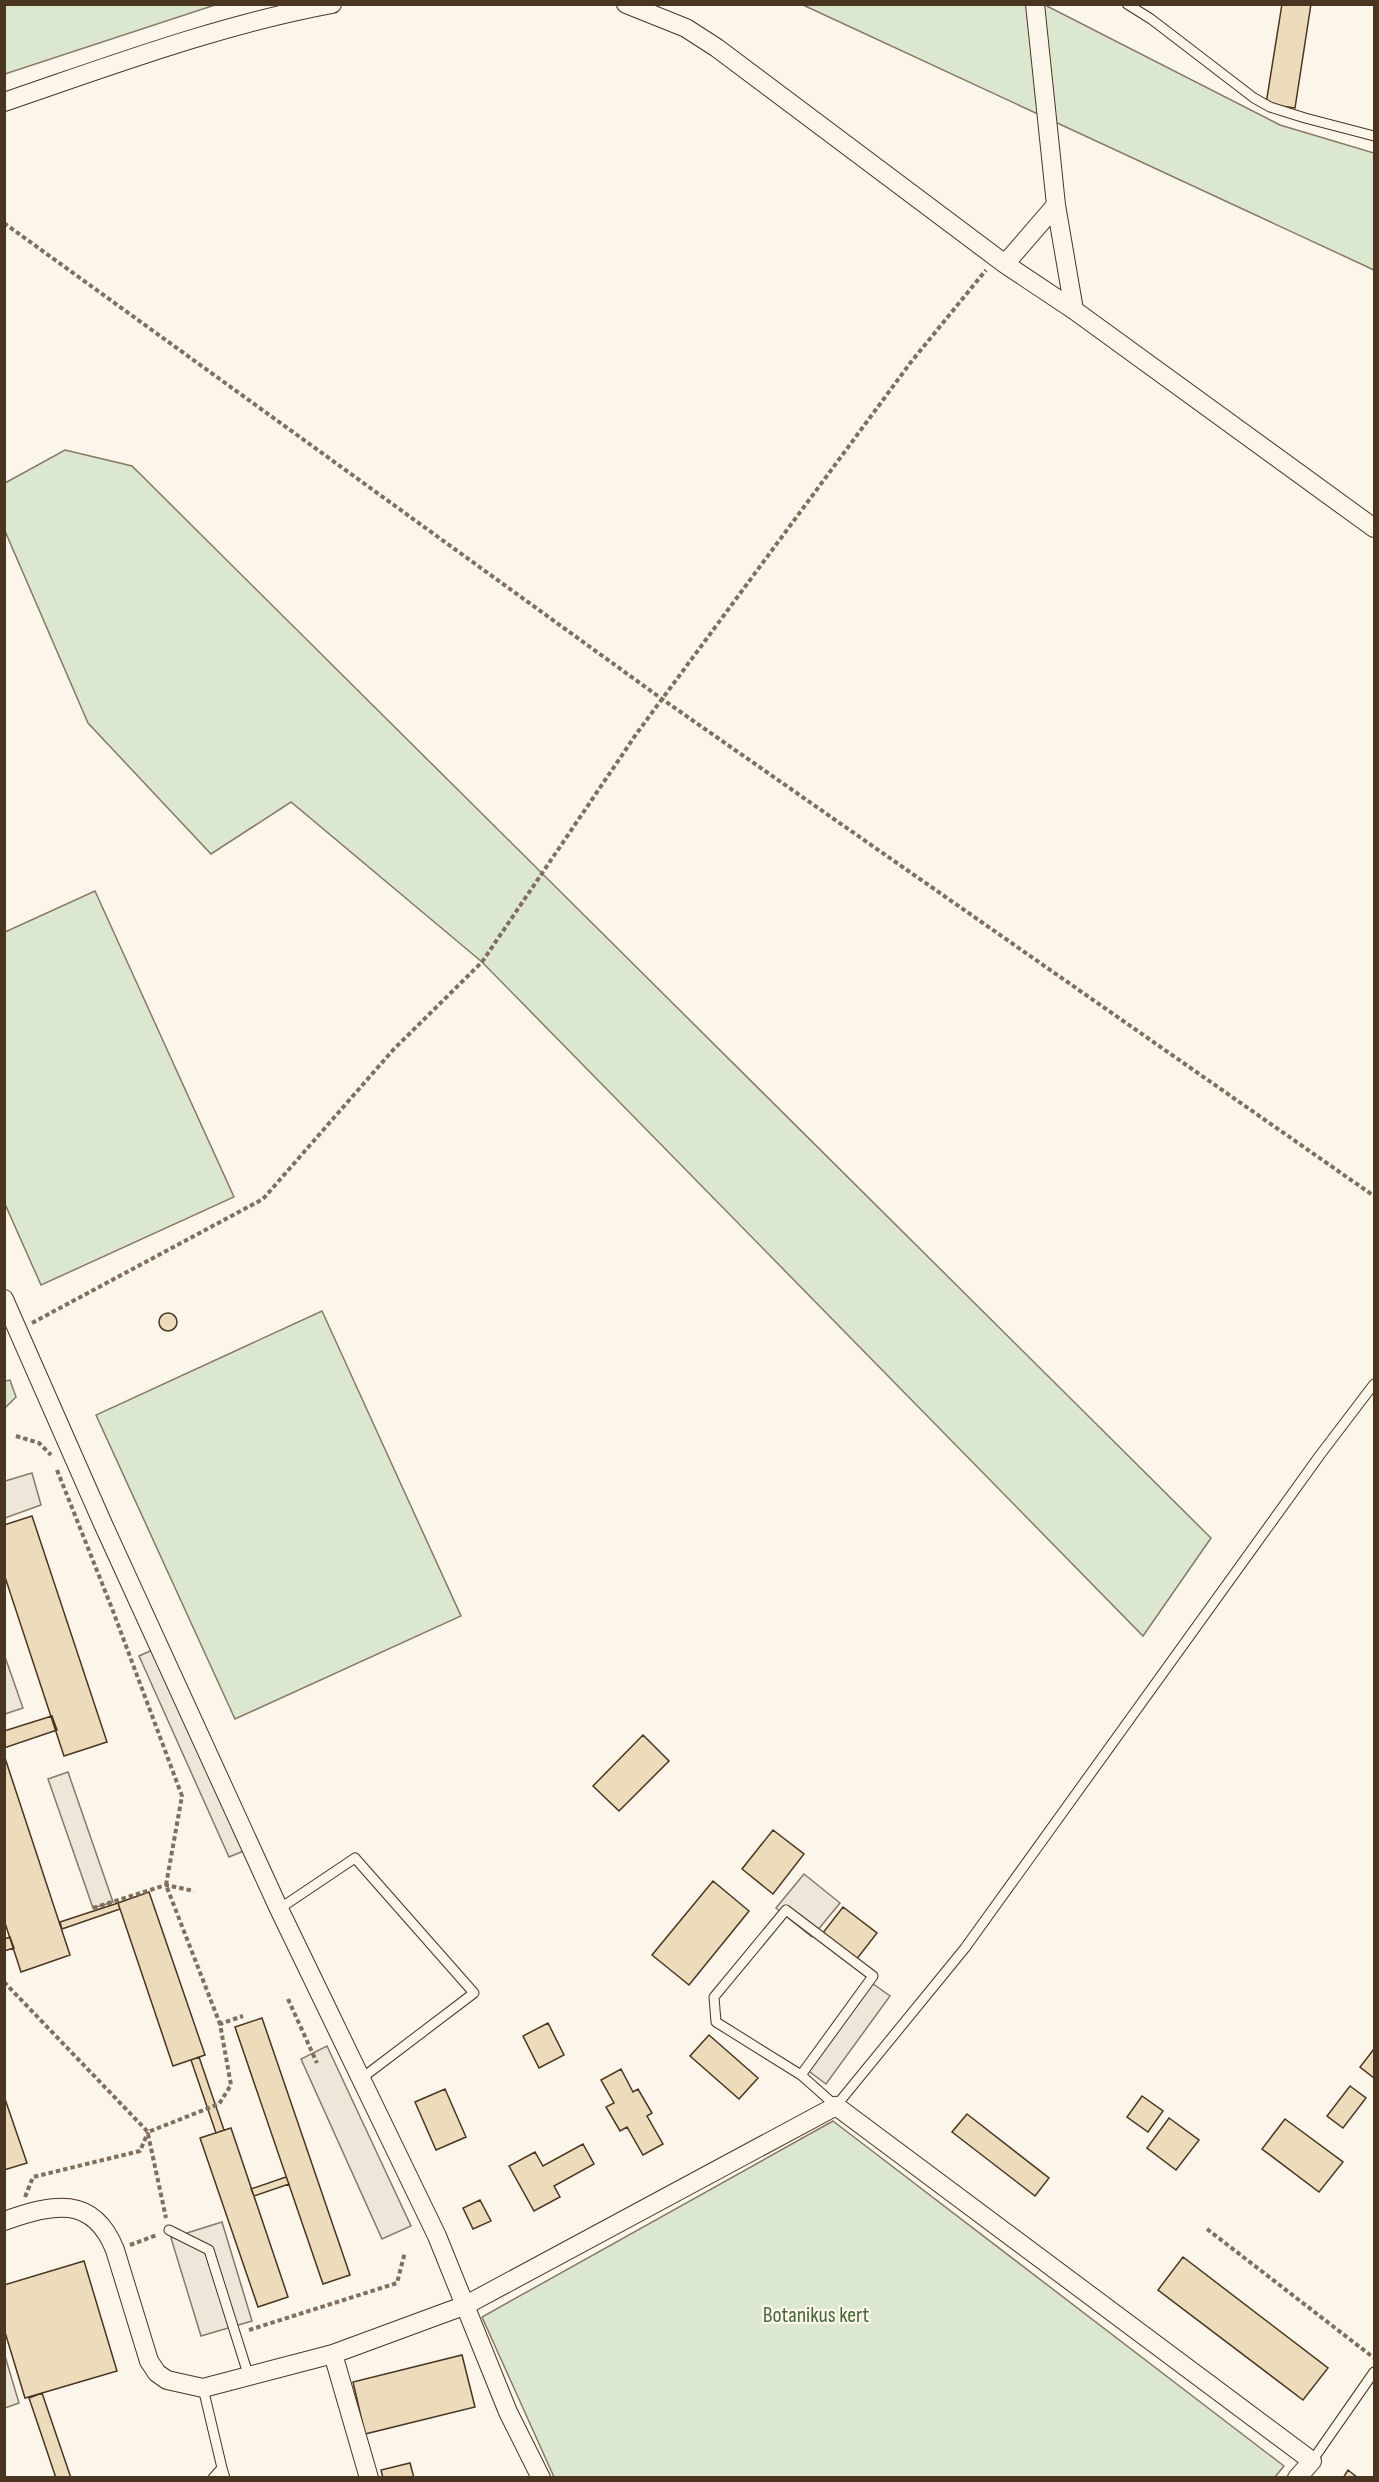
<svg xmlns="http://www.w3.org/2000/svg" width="1379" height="2482" font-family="'Sofia Sans Condensed',sans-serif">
<rect width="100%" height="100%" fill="#fbf6e9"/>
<!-- green -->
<path fill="#dce7d0" stroke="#887966" stroke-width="1.5" d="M5,4h210v1l-210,69z
M803,5h242l235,120 94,28v117z
M65,450l67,16 1079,1072 -68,98 -661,-674 -191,-160 -80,52 -123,-131 -83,-192v-48z
M95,891l139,306 -193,88 -36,-81v-272z
M322,1311l139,305 -226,103 -139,-304z
M10,1380l6,17 -11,11v-27z
M833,2121l451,345 -9,11h-721l-72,-160z"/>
<!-- parking -->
<path fill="#ede7d9" stroke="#887966" stroke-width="1.5" d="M32,1473l9,32 -36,13v-37z
M159,1647l92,201 -22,9 -90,-201z
M4,1654l19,54 -18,6h-1z
M68,1772l45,130 -20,6 -45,-129z
M804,1874l36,29 -28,34 -36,-29z
M869,1981l21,15 -64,88 -20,-15z
M327,2046l84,180 -29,13 -81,-180z
M222,2222l30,99 -51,15 -30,-98z
M5,2356l14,47 -14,5h-1z"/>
<!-- building -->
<path fill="#ecdcbc" stroke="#4a3520" stroke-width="1.5" d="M1282,4h29l-16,104 -29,-4z
M159 1322a9 9 0 1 1 18 0a9 9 0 1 1-18 0Z
M32,1516l75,226 -43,14 -60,-182v-49z
M52,1716l5,14 -53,18v-17z
M643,1735l26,26 -50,50 -26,-25z
M4,1755l66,200 -49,17 -17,-52z
M773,1830l31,24 -31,40 -31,-25z
M713,1881l36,30 -60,74 -37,-30z
M149,1892l56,163 -32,11 -55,-163z
M118,1903l2,6 -58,20 -2,-7z
M843,1907l34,26 -21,27 -34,-26z
M10,1937l4,11 -10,3v-12z
M262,2018l88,257 -27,9 -88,-257z
M548,2023l16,32 -25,13 -16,-32z
M709,2035l49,43 -19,21 -49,-43z
M1374,2049v29l-14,-11z
M199,2057l25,73 -8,3 -25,-73z
M621,2069l12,23 5,-3 14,24 -5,3 16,28 -20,11 -16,-28 -7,4 -14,-24 8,-4 -13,-23z
M1350,2086l16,12 -23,30 -16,-12z
M445,2089l21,48 -30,13 -21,-48z
M4,2096l23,67 -23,7z
M1142,2096l21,15 -15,21 -21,-15z
M967,2114l82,64 -14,18 -83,-64z
M1169,2118l30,22 -23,30 -29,-22z
M1285,2119l58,43 -24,30 -57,-43z
M231,2128l57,169 -30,10 -58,-169z
M583,2144l11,20 -40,22 6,11 -26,14 -25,-45 26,-14 8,14z
M286,2177l3,7 -35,12 -3,-7z
M480,2200l11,21 -18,8 -10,-21z
M1183,2257l145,111 -25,32 -145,-110z
M84,2261l33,110 -92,27 -21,-69v-44z
M462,2355l13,52 -110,27 -12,-52z
M42,2393l29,85h-15l-27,-80z
M410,2463l4,15h-31l-2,-8z
M1348,2470l10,8h-15z"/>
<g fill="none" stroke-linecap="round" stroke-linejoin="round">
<!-- lane casing -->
<g stroke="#4a3520" stroke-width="11">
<path id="lane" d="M1127,4l24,15 103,79 16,9 35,11 69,18
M279,1909l76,-51 119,135 -112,85
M801,2075l72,-99 -87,-66 -72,87 2,25 85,53 35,31 129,-158 355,-493 54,-71
M169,2230l40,20 40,127
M203,2388l19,80
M1312,2461l62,-89
M213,2478l9,-10 3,10"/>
</g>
<!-- street casing -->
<g stroke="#4a3520" stroke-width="20">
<path id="street" d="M626,4l60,24 31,20 288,216 69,46 300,218
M1035,4l21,201 18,105
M4,102c109,-37 215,-77 328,-98
M1005,264l51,-59
M4,1299l99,225 176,385 158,327 71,176 33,66
M4,2221c48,-17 89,-27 111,29l34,111 8,12 10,7 36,8 130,-34 133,-49 370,-199 476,355 -15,17
M333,2354l36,124"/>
</g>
<!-- path -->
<path stroke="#7f6f5c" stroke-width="4" stroke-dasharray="4.5 3" stroke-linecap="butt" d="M4,223l658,476 712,497
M32,1323l231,-124 130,-149 89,-88 155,-229 274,-371 75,-92
M16,1436l23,7 12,12
M57,1470l56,141 69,185 -16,89 54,139
M93,1908l73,-23 28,6
M4,1982l144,150 71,-28 12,-19 -11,-61 23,-8
M288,1999l29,64
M148,2134l18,84
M25,2197l8,-20 107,-26 8,-19
M1207,2229l167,129
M130,2245l27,-10
M249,2330l148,-47 8,-31"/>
<!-- lane -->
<use href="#lane" stroke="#fbf6e9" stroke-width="9"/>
<!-- street -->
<use href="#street" stroke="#fbf6e9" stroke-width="18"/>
</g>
<g text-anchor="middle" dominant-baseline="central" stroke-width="4.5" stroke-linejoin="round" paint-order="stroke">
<!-- park labels -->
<g font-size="22" fill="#436837" stroke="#fbf6e9">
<text x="816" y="2315">Botanikus kert</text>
</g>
</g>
<!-- border -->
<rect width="1379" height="2482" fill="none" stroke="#4a3520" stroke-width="12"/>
</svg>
